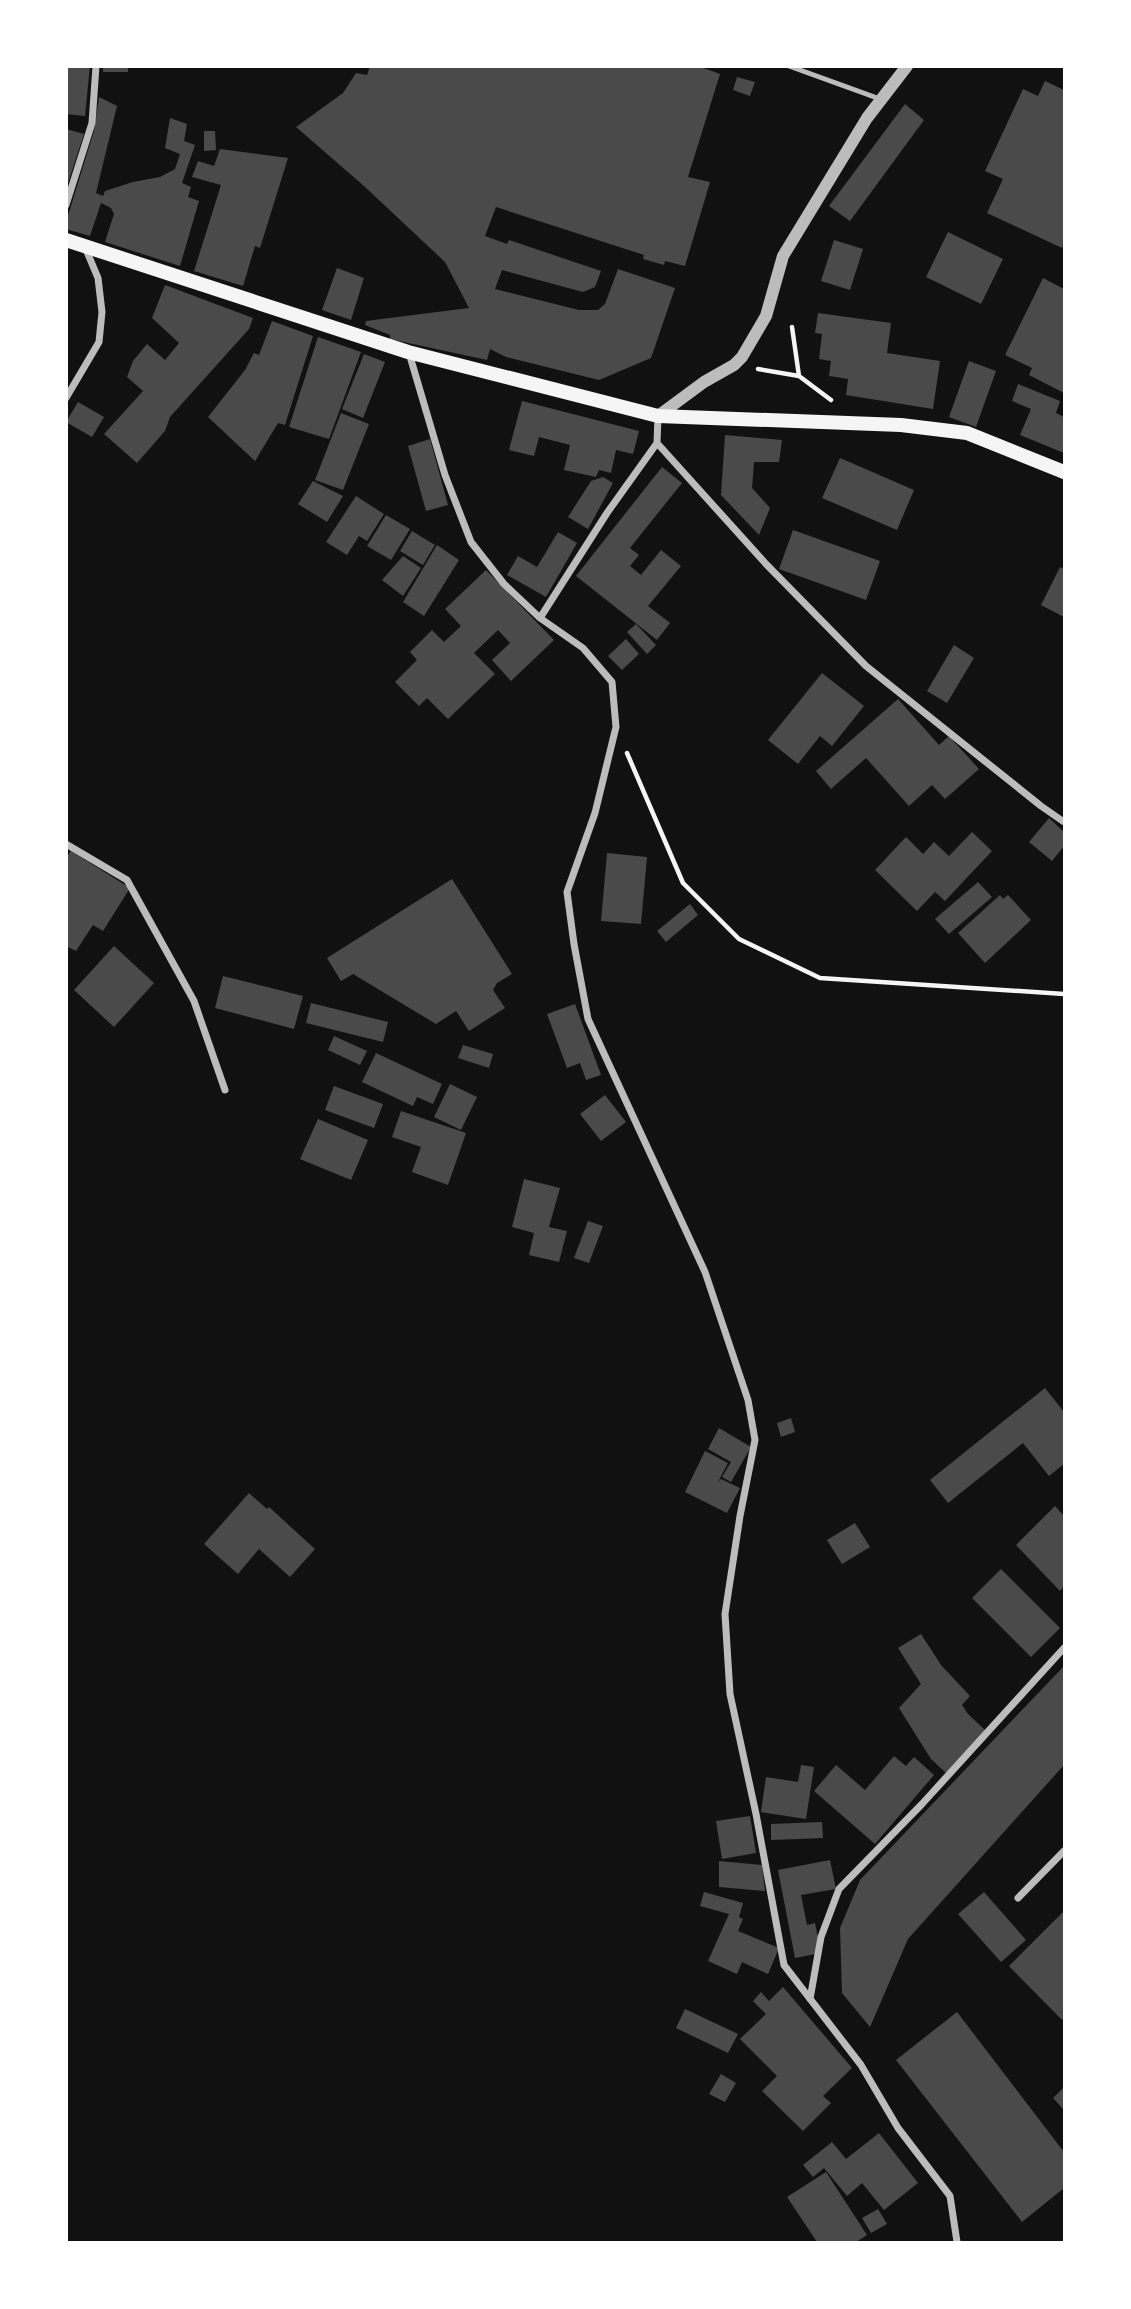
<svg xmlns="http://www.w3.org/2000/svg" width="1131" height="2309" font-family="'Golos Text',sans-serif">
<rect width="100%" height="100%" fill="#111"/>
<!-- building -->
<path fill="#4a4a4a" d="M66,66h24l-5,50 -19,-2z
M103,66h25v6h-25z
M370,66h328l22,8 -32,103 22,5 -25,84 -20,-5 -1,4 -21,-6 1,-4 -148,-48 -11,29 22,8 2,-4 92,31 -6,16 -12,5 -81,-22 -7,19 84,21h19l7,-6 13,-35 57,19 -24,70 -52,22 -93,-23 -16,-8 -3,11 -97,-21v-4l-25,-10 1,-4 103,-13 -24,-46 -81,-76 -68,-59 47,-34 13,-20 11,2z
M737,77l18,5 -5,14 -17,-6z
M1045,81l19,9v153l-2,5 -75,-35 16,-34 -18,-8 38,-82 15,7z
M99,97l18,9 -21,87 7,3 2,-5 28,-9 27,-5 15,-8 5,-15 -15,-6 5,-30 17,6 -3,17 11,4 -13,38 9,4 -3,10 11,4 -19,65 -75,-24 9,-28 -3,-6 -10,-5 -11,33 -24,-7v-7l28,-91z
M905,104l19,16 -74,101 -21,-15z
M66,129l18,5 -17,52h-1z
M204,131h11l1,19 -12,1z
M220,149l68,9 -28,90 -5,-2 -12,40 -49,-15 27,-86 -29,-8 6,-16 16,5z
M948,232l55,27 -22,45 -55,-27z
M834,240l29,9 -13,41 -29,-9z
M337,268l27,10 -13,42 -29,-10z
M1043,278l21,11v104l-35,-18 3,-7 -27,-13z
M165,285l88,33 -4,11 -79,88 -5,14 -28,32 -33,-29 39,-43 -16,-14 6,-16 14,-17 18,16 14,-17 -27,-25z
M818,313l73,10 -4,30 53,8 -7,48 -87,-14 2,-16 -19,-3 2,-15 -12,-2 3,-25 -7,-1z
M272,321l41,15 -28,89 -7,-2 -23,38 -47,-44 37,-47 9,-17 5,2z
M318,337l43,15 -32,87 -40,-12z
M364,354l21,8 -22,56 -21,-9z
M969,361l27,10 -20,56 -27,-10z
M1018,384l42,17 -4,12 8,4v36l-44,-18 11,-26 -19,-8z
M522,401l117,30 -6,23 -17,-4 -5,23 -12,-3 -3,7 -32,-7 6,-25 -31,-8 -5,19 -25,-6z
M78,402l26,15 -12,20 -26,-15z
M341,413l28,11 -26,66 -28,-10z
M725,435l57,5 -3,22h-25l-2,26 18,20 -11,27 -38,-40z
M430,439l18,66 -22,6 -18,-65z
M840,458l74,32 -17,40 -75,-32z
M662,467l20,16 -52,65 9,7 -9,11 11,9 20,-25 20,16 -33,40 22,17 -13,17 -81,-64z
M603,477l10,6 -25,46 -20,-12 23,-36z
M313,481l30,15 -16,26 -29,-18z
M356,496l28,18 -17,27 -8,-5 -12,19 -21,-13z
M386,515l24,14 -19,31 -24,-14z
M793,530l87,31 -14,39 -87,-31z
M412,531l23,14 -12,20 -23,-14z
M558,532l19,11 -31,54 -39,-22 11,-19 19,11z
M437,545l22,15 -35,56 -21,-14z
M403,556l18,12 -18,28 -21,-16z
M1060,567l4,2v48l-23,-12z
M486,570l68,70 -43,41 -19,-21 18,-17 -12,-13 -24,23 21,21 -47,45 -21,-21 -8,8 -24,-24 22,-22 -7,-8 22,-22 12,12 17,-16 -16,-17z
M636,624l20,21 -9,9 -20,-22z
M626,639l13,15 -17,16 -14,-14z
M954,645l20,13 -27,45 -20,-12z
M822,673l42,33 -32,40 -12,-10 -22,28 -30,-24z
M898,699l41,46 10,-9 30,33 -34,30 -13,-14 -23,21 -43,-48 -35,31 -15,-18z
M1049,818l15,14v14l-12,15 -23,-19z
M972,832l20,19 -47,50 -10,-9 -18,19 -42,-41 31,-33 17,17 11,-12 15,14z
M71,851l59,37 -27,43 -10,-6 -17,26 -10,-5v-88z
M607,853l40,4 -6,67 -40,-3z
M452,879l60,95 -15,9 -4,7 12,18 -36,23 -13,-20 -20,13 -83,-50 -12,7 -14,-23z
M978,882l14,15 -43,37 -14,-15z
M1000,895l3,4 5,-4 23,25 -46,43 -27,-30z
M690,904l8,11 -32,27 -9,-11z
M114,946l40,37 -40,44 -40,-37z
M223,976l80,20 -9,33 -79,-21z
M311,1003l77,19 -5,20 -77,-19z
M575,1004l26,71 -15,5 -6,-17 -13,5 -20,-54z
M334,1036l33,15 -7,14 -32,-15z
M463,1045l30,9 -4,14 -31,-10z
M376,1053l66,31 -9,20 -16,-7 -4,9 -51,-24z
M450,1084l27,13 -16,33 -27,-13z
M334,1086l49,18 -9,24 -49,-18z
M605,1095l21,27 -25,19 -21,-27z
M401,1111l65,22 -18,52 -36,-13 9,-25 -29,-10z
M318,1119l50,21 -17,40 -51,-21z
M524,1179l36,9 -11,39 18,4 -8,31 -30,-7 5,-22 -22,-6z
M588,1221l15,5 -14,37 -15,-5z
M1045,1388l19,24v52l-15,12 -26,-33 -75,60 -18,-23z
M791,1418l4,14 -14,5 -4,-14z
M719,1428l32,19 -20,35 -9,-5 9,-15 -23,-13z
M705,1451l23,12 -10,19 3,-3 19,9 -13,25 -42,-21z
M249,1493l18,16 2,-2 46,42 -25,28 -31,-28 -21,25 -34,-30z
M1055,1506l9,10v70l-4,5 -44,-46z
M855,1523l15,24 -28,17 -15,-24z
M1001,1569l59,59 -29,29 -59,-59z
M921,1634l20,31 29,31 -8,9 6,9 17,16 -39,43 -15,-14 -32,-51 22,-24 -23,-36z
M1064,1666v99l-156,174 -38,88 -28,-34 -2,-65 20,-48z
M894,1756l12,10 8,-9 20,18 -59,69 -61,-53 22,-26 29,25z
M801,1765l13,2 -8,52 -45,-7 5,-35 32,5z
M750,1816l6,37 -34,6 -6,-38z
M822,1822l1,16 -52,2v-16z
M830,1860l6,29 -35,6 6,30 8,-2 6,30 -26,5 -17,-88z
M719,1861l43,4 3,26 -46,-4z
M704,1892l39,11 -4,14 4,2 -5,12 41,17 -11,26 -26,-12 -5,12 -29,-13 21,-47 -29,-8z
M984,1892l42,48 -25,22 -43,-48z
M1064,1911v106l-2,3 -53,-54z
M783,1987l69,81 -29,28 8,7 -28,28 -41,-40 15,-15 -37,-37 26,-25 -13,-13 8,-9 8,9z
M685,2009l53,25 -10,19 -52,-25z
M957,2012l107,140v36l-42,34 -126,-162z
M721,2074l15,9 -11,19 -16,-8z
M1064,2087v23l-11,-12z
M879,2133l39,50 -34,27 -22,-27 -15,13 -23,-28 -11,9 -10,-12 29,-23 14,17z
M826,2172l41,63 -11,7h-39l-30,-45z
M878,2209l9,15 -16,9 -9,-15z"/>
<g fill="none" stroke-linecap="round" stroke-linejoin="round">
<!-- path -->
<path stroke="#f5f5f5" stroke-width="4.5" d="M792,327l7,49
M758,369l41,7 32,24
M627,753l56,130 56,56 81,39 244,16"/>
<!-- service -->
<path stroke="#bcbcbc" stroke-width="5" d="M789,66l91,33"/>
<!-- minor -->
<path stroke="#bcbcbc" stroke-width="7" d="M66,205l26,-82 4,-57
M409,353l36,122 26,67 33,42 36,34 43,30 29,34 4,45 -21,86 -28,79 7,52 14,75 117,253 43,128 7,40 -15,76 -15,98 5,80 26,120 28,151 77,100 37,63 52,68 7,46
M66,398l33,-56 3,-30 -4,-34 -13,-31
M657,443l109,121 100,102 175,140 23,16
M540,618l67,-105 50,-70 1,-27
M66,844l61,36 67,121 31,89
M1018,1898l46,-47
M810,1999l11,-62 18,-48 83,-85 142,-156"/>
<!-- tertiary -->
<path stroke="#bcbcbc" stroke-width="12" d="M658,416l46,-34 30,-17 8,-8 24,-41 17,-60 84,-138 40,-52"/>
<!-- secondary -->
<path stroke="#f5f5f5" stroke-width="14" d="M66,240l342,112 250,64 243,9 66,8 97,39"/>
</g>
<!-- border -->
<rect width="1131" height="2309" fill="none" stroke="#ffffff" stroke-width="136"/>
</svg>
